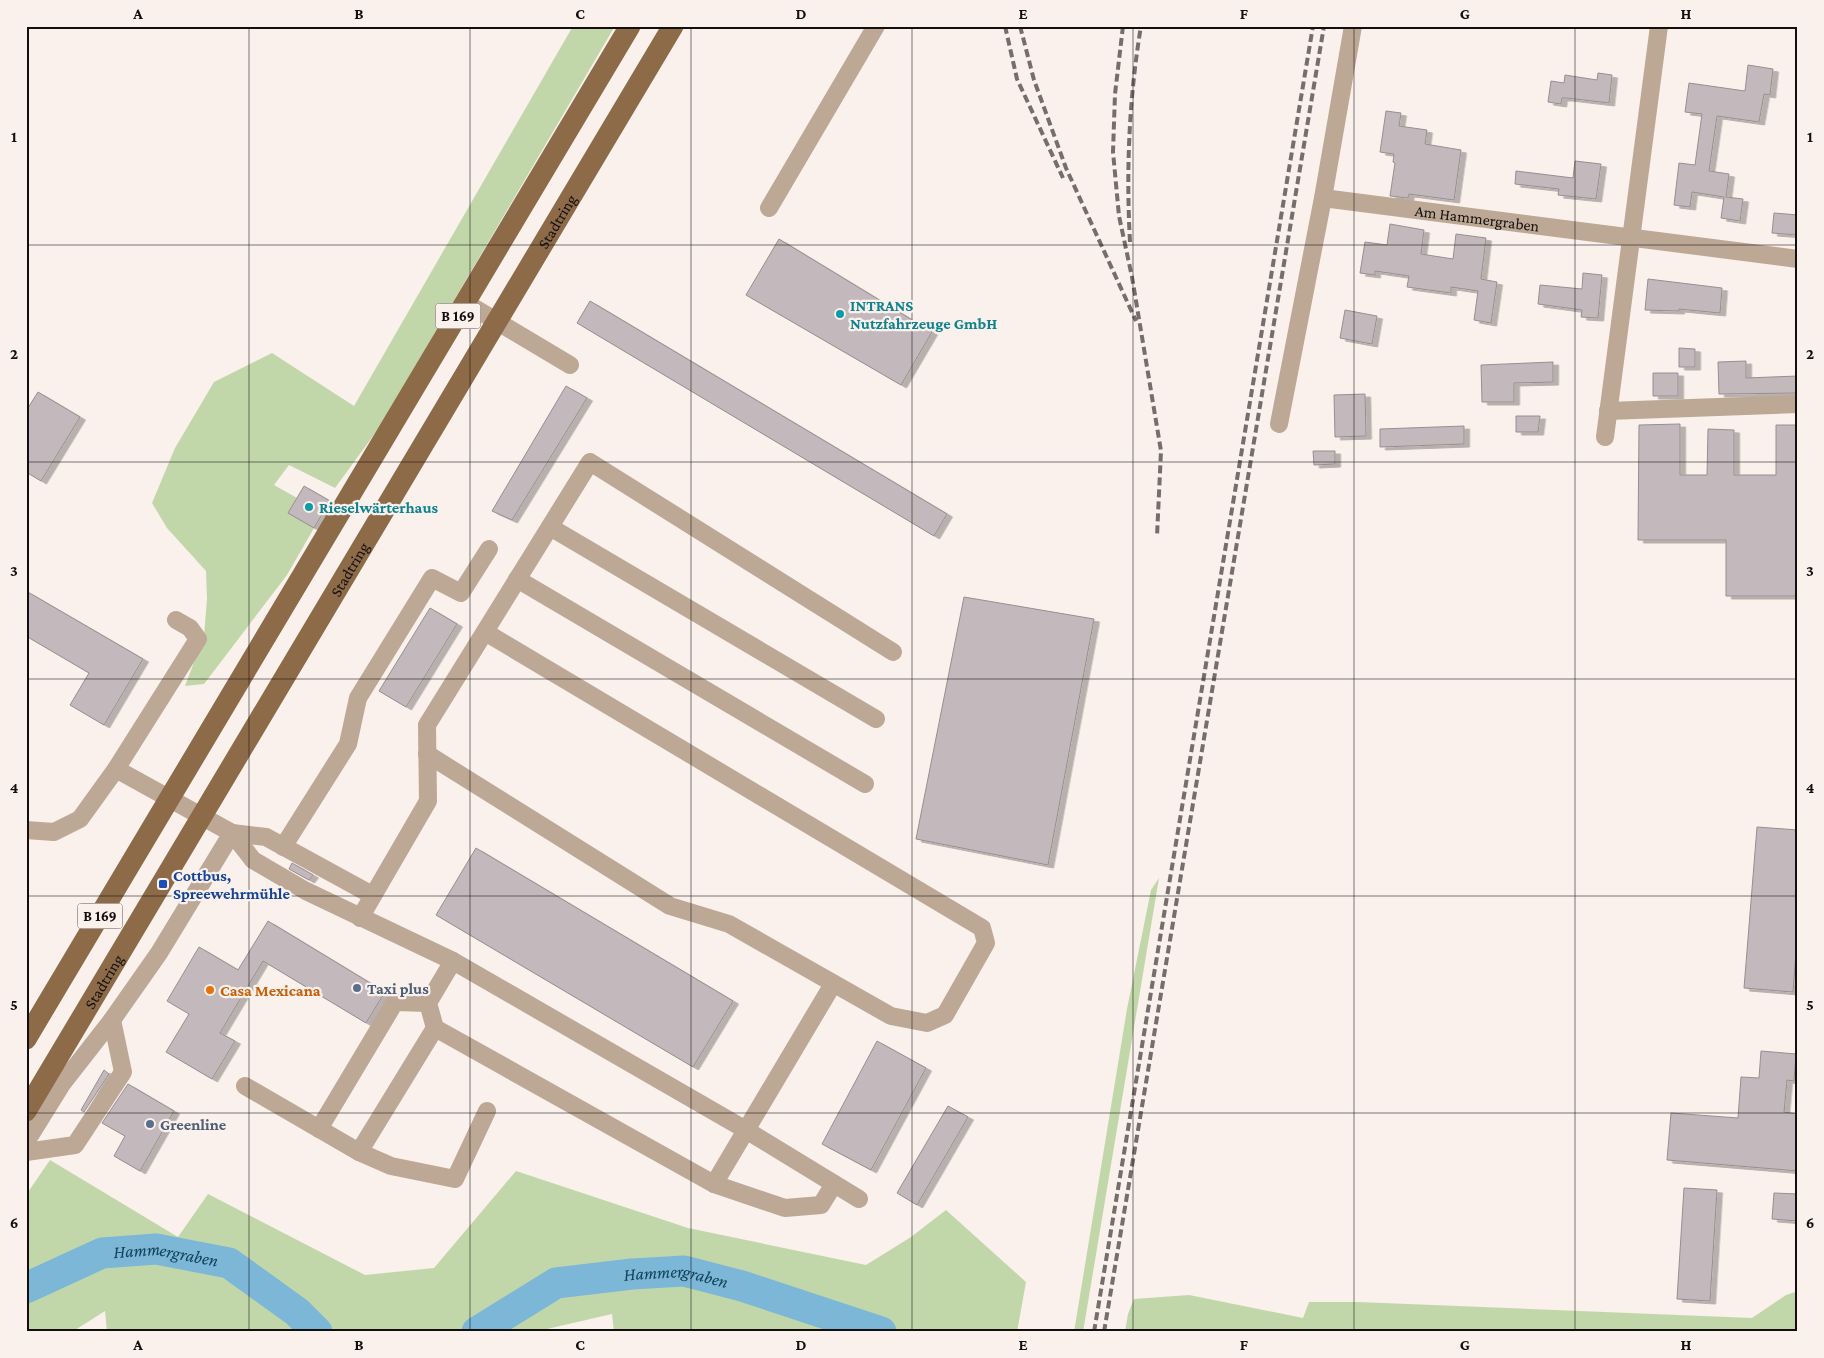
<svg xmlns="http://www.w3.org/2000/svg" width="1824" height="1358" font-family="'Crimson Pro',serif">
<defs>
<filter id="shadow"><feDropShadow dx="5.5" dy="3" stdDeviation="0" flood-color="#0004"/></filter>
</defs>
<rect width="100%" height="100%" fill="#faf0ec"/>
<!-- green -->
<path fill="#c2d7a9" d="M573,26h42l-234,399 -46,63 -46,-23 -15,20 23,13 17,30 -27,47 -83,109 -19,2 19,-50 3,-37 -1,-28 -39,-43 -15,-25 23,-55 39,-66 58,-29 82,53z
M1159,878l-76,454h-9l53,-323 24,-119z
M50,1160l128,77 30,-43 157,81 69,-7 82,-97 172,57 178,37 45,-28 35,-27 80,72 -9,50h-403l-2,-18 -78,18h-427l-2,-21 -33,21h-46v-137z
M1798,1291v41h-673l3,-18 6,-15 55,-4 114,23 6,-16h49l394,16 34,-23z"/>
<g fill="none" stroke-linecap="round" stroke-linejoin="round">
<!-- river -->
<g stroke="#7cb7d8" stroke-width="31">
<path id="s1" d="M26,1288l76,-35 54,-4 73,14 68,49 20,20"/>
<path id="s2" d="M477,1332l79,-49 76,-9 52,-3 58,15 139,46"/>
</g>
</g>
<!-- building -->
<path fill="#c3b8bb" stroke="#988e91" filter="url(#shadow)" d="M1748,65l25,4 -3,26 -6,-1 -5,28 -42,-6 -8,55 20,3 -3,23 17,2 -3,22 -19,-3 3,-21 -32,-5 -2,15 -16,-2 5,-42 16,2 7,-51 -17,-2 4,-29 56,8z
M1598,73l14,2 -3,28 -42,-5h-5l-1,6 -13,-2 3,-21 13,2 1,-8 32,5z
M1386,111l15,2 -2,13 28,4 -2,14 36,6 -7,50 -45,-6 -1,4 -18,-2 5,-33 -2,-1 1,-8 -14,-2z
M1575,161l26,3 -5,35 -38,-4 1,-6 -44,-5 1,-13 57,7z
M1774,213l24,2v20l-26,-2z
M1390,224l34,6 -3,24 32,5 3,-25 30,4 -5,41 16,3 -6,41 -17,-3 4,-29 -27,-4v6l-44,-6 2,-11 -34,-5v4l-15,-2 5,-31 22,3z
M779,239l153,93 -31,53 -155,-90z
M1583,273l19,2 -4,43 -17,-1 1,-7 -44,-6 2,-19 42,4z
M1648,279l74,9 -2,25 -41,-4v2l-34,-1z
M590,301l357,213 -13,22 -357,-213z
M1345,310l32,6 -5,28 -32,-6z
M1679,348l16,1v18h-16z
M1746,361v17l52,-2v17l-79,1 -1,-32z
M1553,362v20l-39,1v19h-32l-1,-37z
M1653,373h25v23h-25z
M566,386l21,12 -75,122 -20,-9z
M38,392l42,25 -39,64 -15,-9v-61z
M1365,394l1,42 -31,1 -1,-42z
M1516,416h24l-2,16h-22z
M1680,424v51h27l1,-46 26,1v45h42v-50h22v171h-72v-56h-88l1,-115z
M1464,426v18l-84,3v-18z
M1313,451h22v13l-21,1z
M304,486l26,15 -16,27 -26,-15z
M26,591l117,68 -39,66 -34,-20 19,-32 -63,-37z
M964,597l130,22 -46,246 -132,-26z
M430,608l27,16 -51,83 -27,-16z
M1757,827l41,3v97l-5,65 -49,-4z
M476,848l257,153 -40,66 -257,-152z
M292,863l21,12 -4,5 -20,-11z
M268,921l117,71 -19,31 -103,-62 -43,72 15,8 -23,38 -46,-27 23,-38 -22,-13 32,-54 39,23z
M877,1041l49,27 -55,102 -49,-26z
M1761,1051l35,3 -2,27 -7,-1 -3,32 14,2v57l-131,-11 4,-47 67,5 3,-41 18,1z
M104,1070l5,4 -25,38 -3,-2z
M128,1084l46,27 -34,60 -26,-15 11,-20 -23,-13z
M948,1106l20,11 -51,88 -20,-12z
M1684,1188l33,2 -7,111 -33,-2z
M1774,1193l24,1v27l-26,-2z"/>
<g fill="none" stroke-linecap="round" stroke-linejoin="round">
<!-- minor -->
<g stroke="#bca895" stroke-width="18">
<path id="s3" d="M1353,26l-30,172 475,61"/>
<path d="M769,208l107,-182"/>
<path d="M466,303l104,62"/>
<path d="M1608,411l190,-7"/>
<path d="M1279,424l44,-226"/>
<path d="M1605,437l54,-411"/>
<path d="M550,527l326,192"/>
<path d="M517,579l348,205"/>
<path d="M427,754l243,152 59,18 162,92 36,7 18,-8 41,-72 -4,-15 -497,-296"/>
<path d="M116,769l116,64 34,4 106,58"/>
<path d="M26,830l28,2 26,-13 36,-50 82,-130 -8,-11 -14,-8"/>
<path d="M232,833l21,27 53,31 147,70 293,169 113,69"/>
<path d="M283,847l65,-103 10,-46 74,-120 29,15 28,-44"/>
<path d="M360,918l68,-117 -1,-76 163,-263 303,190"/>
<path d="M453,961l-25,42 7,25 279,156 71,24 36,-3 13,-21"/>
<path d="M435,1028l-76,124 32,14 64,13 32,-68"/>
<path d="M245,1086l114,66"/>
<path d="M319,1129l76,-127 33,1"/>
<path d="M26,1142l36,-58 50,-64 47,-67 73,-120"/>
<path d="M26,1152l49,-7 48,-73 -11,-52"/>
<path d="M714,1184l119,-200"/>
</g>
<!-- major -->
<g stroke="#8d6b48" stroke-width="21">
<path d="M26,1039l604,-1013"/>
<path id="s4" d="M26,1111l647,-1085"/>
</g>
<!-- rail -->
<path stroke="#756e6c" stroke-width="4" stroke-dasharray="8 4" stroke-linecap="butt" d="M1005,26l12,53 46,99
M1020,26l14,54 32,88 70,153
M1123,26l-8,68 -2,58 6,64 13,61 29,174 -4,85
M1130,242c-4,-72 -1,-144 11,-216
M1094,1332l219,-1306
M1104,1332l220,-1306"/>
</g>
<!-- grid -->
<path fill="none" stroke="#130f0e" stroke-width="1" stroke-opacity="0.55" d="M249,26v1306M470,26v1306M691,26v1306M912,26v1306M1133,26v1306M1354,26v1306M1575,26v1306M26,245h1772M26,462h1772M26,679h1772M26,896h1772M26,1113h1772"/>
<!-- markers -->
<g fill="#0f9aa8" stroke="#faf0ec" stroke-width="2">
<circle cx="840" cy="314" r="5"/>
<circle cx="309" cy="507" r="5"/>
</g>
<rect fill="#1a4fb4" stroke="#faf0ec" stroke-width="2" x="158" y="879" width="10" height="10" rx="2.5"/>
<g fill="#5c6f8a" stroke="#faf0ec" stroke-width="2">
<circle cx="357" cy="988" r="5"/>
<circle cx="150" cy="1124" r="5"/>
</g>
<circle fill="#e8710a" stroke="#faf0ec" stroke-width="2" cx="210" cy="990" r="5"/>
<g text-anchor="middle" dominant-baseline="central" stroke-width="4.5" stroke-linejoin="round" paint-order="stroke">
<!-- shield labels -->
<g fill="#faf0ec" stroke="#585251" stroke-width="1">
<rect x="435.5" y="303.5" width="45" height="25" rx="4"/>
<rect x="77.5" y="903.5" width="45" height="25" rx="4"/>
</g>
<g font-size="15" font-weight="bold" fill="#130f0e">
<text x="458" y="316">B 169</text>
<text x="100" y="916">B 169</text>
</g>
<!-- street labels -->
<g font-size="16" fill="#130f0e" stroke="#faf0ec">
<text stroke="none"><textPath href="#s3" startOffset="330">Am Hammergraben</textPath></text>
<text stroke="none"><textPath href="#s4" startOffset="1036">Stadtring</textPath></text>
<text stroke="none"><textPath href="#s4" startOffset="631">Stadtring</textPath></text>
<text stroke="none"><textPath href="#s4" startOffset="151">Stadtring</textPath></text>
</g>
<!-- culture labels -->
<g font-size="16" font-weight="bold" fill="#0d838f" stroke="#faf0ec" text-anchor="start">
<text x="850" y="305">INTRANS<tspan x="850" dy="18">Nutzfahrzeuge GmbH</tspan></text>
<text x="319" y="507">Rieselwärterhaus</text>
</g>
<!-- transit labels -->
<g font-size="16" font-weight="bold" fill="#164399" stroke="#faf0ec" text-anchor="start">
<text x="173" y="875">Cottbus,<tspan x="173" dy="18">Spreewehrmühle</tspan></text>
</g>
<!-- service labels -->
<g font-size="16" font-weight="bold" fill="#4e5e75" stroke="#faf0ec" text-anchor="start">
<text x="367" y="988">Taxi plus</text>
<text x="160" y="1124">Greenline</text>
</g>
<!-- food labels -->
<g font-size="16" font-weight="bold" fill="#c56008" stroke="#faf0ec" text-anchor="start">
<text x="220" y="990">Casa Mexicana</text>
</g>
<!-- water labels -->
<g font-size="18" font-style="italic" fill="#114259" stroke="#faf0ec">
<text stroke="none"><textPath href="#s1" startOffset="148">Hammergraben</textPath></text>
<text stroke="none"><textPath href="#s2" startOffset="214">Hammergraben</textPath></text>
</g>
</g>
<!-- border -->
<rect width="1824" height="1358" fill="none" stroke="#faf0ec" stroke-width="55"/>
<rect x="28" y="28" width="1768" height="1302" fill="none" stroke="#130f0e" stroke-width="2"/>
<g font-size="16" text-anchor="middle" font-weight="bold" fill="#130f0e">
<text x="138" y="19">A</text>
<text x="359" y="19">B</text>
<text x="580" y="19">C</text>
<text x="801" y="19">D</text>
<text x="1023" y="19">E</text>
<text x="1244" y="19">F</text>
<text x="1465" y="19">G</text>
<text x="1686" y="19">H</text>
<text x="14" y="142">1</text>
<text x="1810" y="142">1</text>
<text x="14" y="359">2</text>
<text x="1810" y="359">2</text>
<text x="14" y="576">3</text>
<text x="1810" y="576">3</text>
<text x="14" y="793">4</text>
<text x="1810" y="793">4</text>
<text x="14" y="1010">5</text>
<text x="1810" y="1010">5</text>
<text x="14" y="1228">6</text>
<text x="1810" y="1228">6</text>
<text x="138" y="1350">A</text>
<text x="359" y="1350">B</text>
<text x="580" y="1350">C</text>
<text x="801" y="1350">D</text>
<text x="1023" y="1350">E</text>
<text x="1244" y="1350">F</text>
<text x="1465" y="1350">G</text>
<text x="1686" y="1350">H</text>
</g>
</svg>
